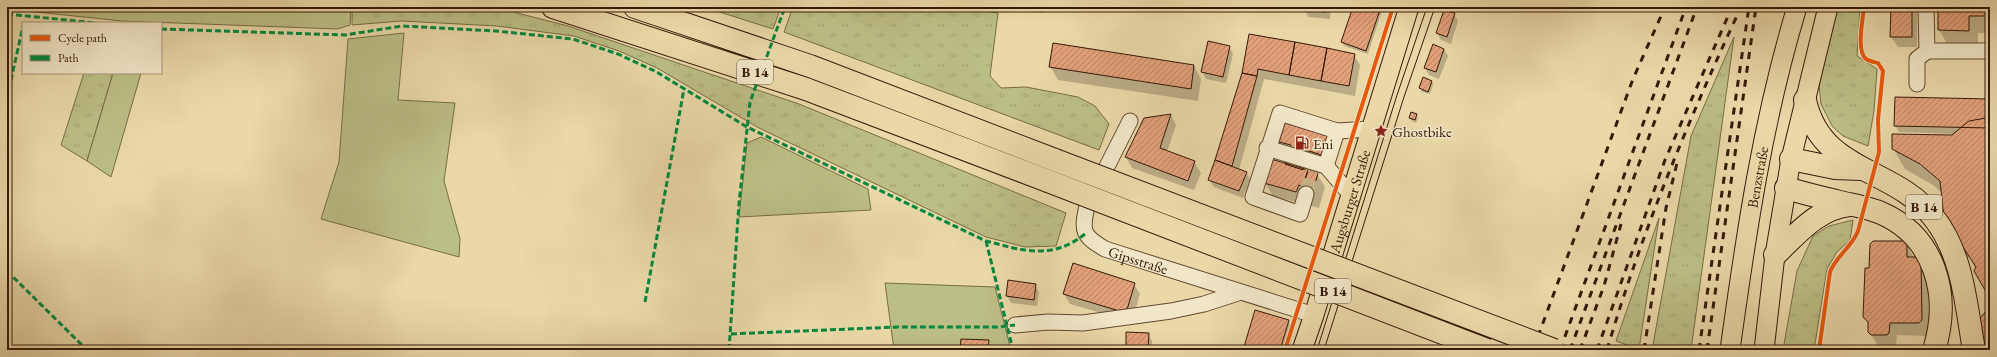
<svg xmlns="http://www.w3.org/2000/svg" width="1997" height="357" font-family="'EB Garamond',serif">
<defs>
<pattern id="grass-tufts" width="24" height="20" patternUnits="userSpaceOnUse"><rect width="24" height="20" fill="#bbbe85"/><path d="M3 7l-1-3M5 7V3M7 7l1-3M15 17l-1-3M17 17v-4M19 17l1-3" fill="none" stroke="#a1a371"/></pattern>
<pattern id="building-hatch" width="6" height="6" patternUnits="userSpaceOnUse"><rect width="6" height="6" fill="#e3a17b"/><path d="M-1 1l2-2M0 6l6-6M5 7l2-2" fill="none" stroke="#b98263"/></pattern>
</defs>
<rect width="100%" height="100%" fill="#ead8a9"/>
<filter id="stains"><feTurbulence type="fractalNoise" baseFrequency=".005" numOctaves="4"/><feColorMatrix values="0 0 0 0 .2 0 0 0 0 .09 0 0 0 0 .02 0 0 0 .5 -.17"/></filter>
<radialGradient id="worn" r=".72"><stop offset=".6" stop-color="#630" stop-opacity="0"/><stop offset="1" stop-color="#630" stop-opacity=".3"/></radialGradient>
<!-- grass -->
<path fill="url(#grass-tufts)" stroke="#786c46" d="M352,7h142l74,19 231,78 267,109 -10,33 -31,1 -39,-10 -227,-109 -102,-60 -38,-17 -45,-15 -77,-10 -95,-5 -50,4z
M704,7h77l-8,22z
M793,7h166l39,6 -8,63 11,12 25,-1 52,10 17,9 14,18 -10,26 -315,-118z
M1836,7h24l-3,49 20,13 -3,42 -6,35 -25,-10 -11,-10 -11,-22 -3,-28z
M1734,37l-43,313h-39l39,-214z
M84,73h29l-26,88 -26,-16z
M1659,218l-20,131 -23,-8z
M1853,220l-3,20 -13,12 -10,17 -13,81h-31l14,-79 16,-35 16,-10z"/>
<!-- garden -->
<path fill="#bbbe85" stroke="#786c46" d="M7,7h344l-1,18 -12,4 -216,-8 -115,-12z
M404,33l-6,67 57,3 -11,78 16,58 -1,18 -138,-38 18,-57 9,-123z
M113,73h28l-30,104 -24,-16z
M761,137l107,52 3,21 -132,7 8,-74z
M885,283l110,4 16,63h-117z"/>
<!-- shadow -->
<path fill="#0003" d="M1017,7h26l-1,6 -23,-3z
M1274,7h11v4l-10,-1z
M1304,7h27l-1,12 -22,-2z
M1354,7h29l-15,47 -24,-8 -2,-4z
M1892,7h25v40h-19l-7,-10z
M1939,7h51v26h-12v14h-29l-10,-17z
M1454,14l4,7 -7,23 -10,-4 -4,-7z
M1250,35l104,20 6,10 -5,31 -91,-17 -25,91 7,2 4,7 -7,19 -29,-11 -5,-7 34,-107z
M1229,47l4,7 -7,29 -20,-4 -4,-8z
M1444,49l4,7 -9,23 -10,-4 -4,-7z
M1050,66h144l7,13 -3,22 -140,-21z
M1432,81l1,4 -3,9 -8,-2 -2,-4z
M1990,100v196l-21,-39 -5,2 -22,-66 -9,-8 -28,-16 -12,-21 59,-12 4,-2 -57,-2 -4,-7z
M1171,115l5,10 -9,27 27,10 7,11 -7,17 -62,-22 -6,-11z
M1416,115l2,3 -2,5 -4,-2 -2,-3z
M1280,142l56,7 -21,12 -4,11 6,2 8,13 -6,21 -46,-12 -8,-13 21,-18 1,-13z
M1906,244l8,14 14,17 1,59 -3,2 -29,-1 -1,12 -2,1h-15l-10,-17v-6l-5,-8 6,-48z
M1134,284l6,10 -8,28 -62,-18 -6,-10z
M1035,285l4,7 -2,14 -26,-3 -4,-7z
M1990,308v42h-7l-11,-20z
M1288,321l6,10 -5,19h-45z
M1148,334l4,7v9h-25z
M988,341l4,9h-31z"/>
<!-- building -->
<path fill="url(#building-hatch)" stroke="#351908" d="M1303,7h24l-1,5 -23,-2z
M1353,7h28l-15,44 -25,-9z
M1891,7h21v30h-22z
M1938,7h52v9h-21v15l-31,-1z
M1444,10l11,3 -8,24 -11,-4z
M1249,34l46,8 -6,33 -31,-6 -1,7 -15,-3z
M1208,41l22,5 -7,31 -22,-5z
M1295,42l32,6 -6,33 -32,-6z
M1053,43l141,22 -3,24 -142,-22z
M1433,44l11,5 -8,23 -12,-4z
M1327,48l28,6 -6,32 -28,-5z
M1242,73l15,3 -25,90 -17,-6z
M1423,77l9,4 -4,11 -9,-4z
M1895,97l95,2v29l-96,-2z
M1411,112l6,2 -2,6 -6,-2z
M1171,114l-11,34 35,13 -7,20 -63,-24 19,-39z
M1986,118l4,1v180l-16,-28 2,-4 -32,-49 -4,-37 -20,-17 -28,-15v-15l60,1 17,-14z
M1285,123l46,14 -6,19 -16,-5 -6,19 -18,-6 6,-19 -12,-3z
M1271,159l37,11 -5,16 -4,-1 -3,7 -32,-9z
M1215,160l32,12 -8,19 -31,-11z
M1308,170l10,3 -6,22 -11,-3z
M1873,241h32l2,3v13h12l2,3 1,60 -3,3h-29l-1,10 -2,2h-16l-3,-3v-10l-5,-5 2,-49h4l1,-24z
M1073,263l62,20 -9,30 -63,-19z
M1008,280l28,4 -2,16 -28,-4z
M1990,306v41l-19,-17z
M1255,310l34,10 -9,30h-37z
M1126,332l23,1 -1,17h-22z
M961,339l28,1 -1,10h-28z"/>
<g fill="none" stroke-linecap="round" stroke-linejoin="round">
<!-- minor-tunnel -->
<path stroke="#c6b289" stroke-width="15" stroke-dasharray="15 8" stroke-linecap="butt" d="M1306,194l7,-23"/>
<!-- minor casing -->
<g stroke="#624930" stroke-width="17">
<g id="minor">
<path d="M1927,51h63"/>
<path d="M1917,84v-25l10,-8 -1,-44"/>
<path id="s1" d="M1130,121l-43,85c-6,26 -4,30 18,43l209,66"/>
<path d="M1267,148l59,18 24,28"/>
<path d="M1326,166l11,-35"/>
<path d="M1306,194l-6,20 -47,-17 27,-84 57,18 33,-2"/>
<path d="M1015,325l33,-3 35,1 88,-12 33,-7 37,-12"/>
</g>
</g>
<!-- major casing -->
<g stroke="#351908" stroke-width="21">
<g id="major">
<path id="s2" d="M1302,350l12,-35 95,-308"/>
<path id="s3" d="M1730,350c16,-116 33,-231 67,-343"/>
<path d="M1764,350l11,-95 16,-96 37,-152"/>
</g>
</g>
<!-- highway casing -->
<g stroke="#351908" stroke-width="24">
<path id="highway" d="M553,7l253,82 242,92
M635,7l175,59 245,94
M1805,100c16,74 89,66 129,118 29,37 32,87 40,132
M1791,159l44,9 26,1
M1786,188c17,5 33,9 50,13 15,4 31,6 45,12 55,24 70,83 53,137
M1775,255c22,-21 43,-47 75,-50"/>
</g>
<!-- minor -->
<use href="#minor" stroke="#f1e6c7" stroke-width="15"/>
<!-- major -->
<use href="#major" stroke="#ead8a9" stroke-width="19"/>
<!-- highway -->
<use href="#highway" stroke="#ead8a9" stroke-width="22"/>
<!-- tram -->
<path stroke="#351908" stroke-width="1" d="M1317,350l80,-255 30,-88
M1324,350l80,-253 31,-90"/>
<!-- rail -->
<path stroke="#351908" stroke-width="3" stroke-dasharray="7 7" stroke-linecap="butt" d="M1533,350l100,-271 32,-72
M1560,350l126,-343
M1570,350l127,-343
M1580,350l24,-64 17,-62
M1597,350l68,-190 67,-153
M1607,350c35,-119 82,-231 134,-343
M1644,350l22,-142 12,-49
M1699,350l50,-343
M1707,350l49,-343"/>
<!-- highway-bridge casing -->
<g stroke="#351908" stroke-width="24" stroke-linecap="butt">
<path id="highway-bridge" d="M1055,160l499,190
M1048,181l439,169"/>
</g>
<!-- highway-bridge -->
<use href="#highway-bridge" stroke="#ead8a9" stroke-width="22"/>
<!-- quiet -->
<path stroke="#00873e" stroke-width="3" stroke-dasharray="6 3" stroke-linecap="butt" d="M7,14l89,9
M161,29l184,6 57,-9 94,5 77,8 45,15 37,17 92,56 239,114c38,10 66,19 99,-7
M7,98l16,-72
M986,241l27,109
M7,271l80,79
M645,302l39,-213
M731,334l167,-7h100l17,-2
M729,350l10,-147 11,-101 35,-95"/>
<!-- cycleway casing -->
<g stroke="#f1e6c7" stroke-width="6">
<path id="cycleway" d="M1285,350l108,-343
M1819,350l11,-78c6,-16 22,-25 28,-41l21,-79 -1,-32 5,-49 -5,-8c-4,-1 -9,-2 -12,-4 -10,-8 -3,-40 -2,-52"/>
</g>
<!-- cycleway -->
<use href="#cycleway" stroke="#e8590c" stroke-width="4"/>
</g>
<!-- icons -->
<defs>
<g id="sight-bare" transform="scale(1.08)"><path d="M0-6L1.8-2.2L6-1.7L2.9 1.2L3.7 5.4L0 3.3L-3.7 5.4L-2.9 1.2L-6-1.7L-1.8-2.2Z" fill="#8f2418" stroke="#f1e6c7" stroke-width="2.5" paint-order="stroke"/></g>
<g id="fuel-bare" transform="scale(1.08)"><path d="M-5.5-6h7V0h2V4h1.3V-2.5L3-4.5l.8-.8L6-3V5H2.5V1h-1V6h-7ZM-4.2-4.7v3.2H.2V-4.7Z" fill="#8f2418" stroke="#f1e6c7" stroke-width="2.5" paint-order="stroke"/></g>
</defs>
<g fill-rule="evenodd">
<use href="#sight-bare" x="1381" y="131"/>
<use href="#fuel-bare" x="1302" y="143"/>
</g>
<g text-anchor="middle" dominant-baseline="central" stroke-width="3" stroke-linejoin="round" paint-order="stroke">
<!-- shield labels -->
<g fill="#f1e6c7" stroke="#6d5641" stroke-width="1">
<rect x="737" y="60" width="36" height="24" rx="3"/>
<rect x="1906" y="195" width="36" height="24" rx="3"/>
<rect x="1315" y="279" width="36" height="24" rx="3"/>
</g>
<g font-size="14" font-weight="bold" fill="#351908">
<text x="755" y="72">B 14</text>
<text x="1924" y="207">B 14</text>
<text x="1333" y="291">B 14</text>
</g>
<!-- poi labels -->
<g font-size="15" fill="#351908" stroke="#f1e6c7" text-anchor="start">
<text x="1392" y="131">Ghostbike</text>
<text x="1313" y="143">Eni</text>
</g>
<!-- street labels -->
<g font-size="15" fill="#351908" stroke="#f1e6c7">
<text stroke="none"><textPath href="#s3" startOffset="175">Benzstraße</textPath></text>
<text stroke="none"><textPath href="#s2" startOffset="156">Augsburger Straße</textPath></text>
<text stroke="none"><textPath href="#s1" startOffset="183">Gipsstraße</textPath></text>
</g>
</g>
<!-- margin -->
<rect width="1997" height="357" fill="none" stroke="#ead8a9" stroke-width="24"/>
<rect x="8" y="8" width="1981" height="341" fill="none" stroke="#351908" stroke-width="2"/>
<rect x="12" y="12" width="1973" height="333" fill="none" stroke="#351908"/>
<!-- legend -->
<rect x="22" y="22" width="140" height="52" fill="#f1e6c7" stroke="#a6947b"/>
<rect x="30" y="35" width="20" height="6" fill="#e8590c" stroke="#a6947b"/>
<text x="58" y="42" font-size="12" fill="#351908">Cycle path</text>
<rect x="30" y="55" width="20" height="6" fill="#00873e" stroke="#a6947b"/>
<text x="58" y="62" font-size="12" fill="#351908">Path</text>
<rect width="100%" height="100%" filter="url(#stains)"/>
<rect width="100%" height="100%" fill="url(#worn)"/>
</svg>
